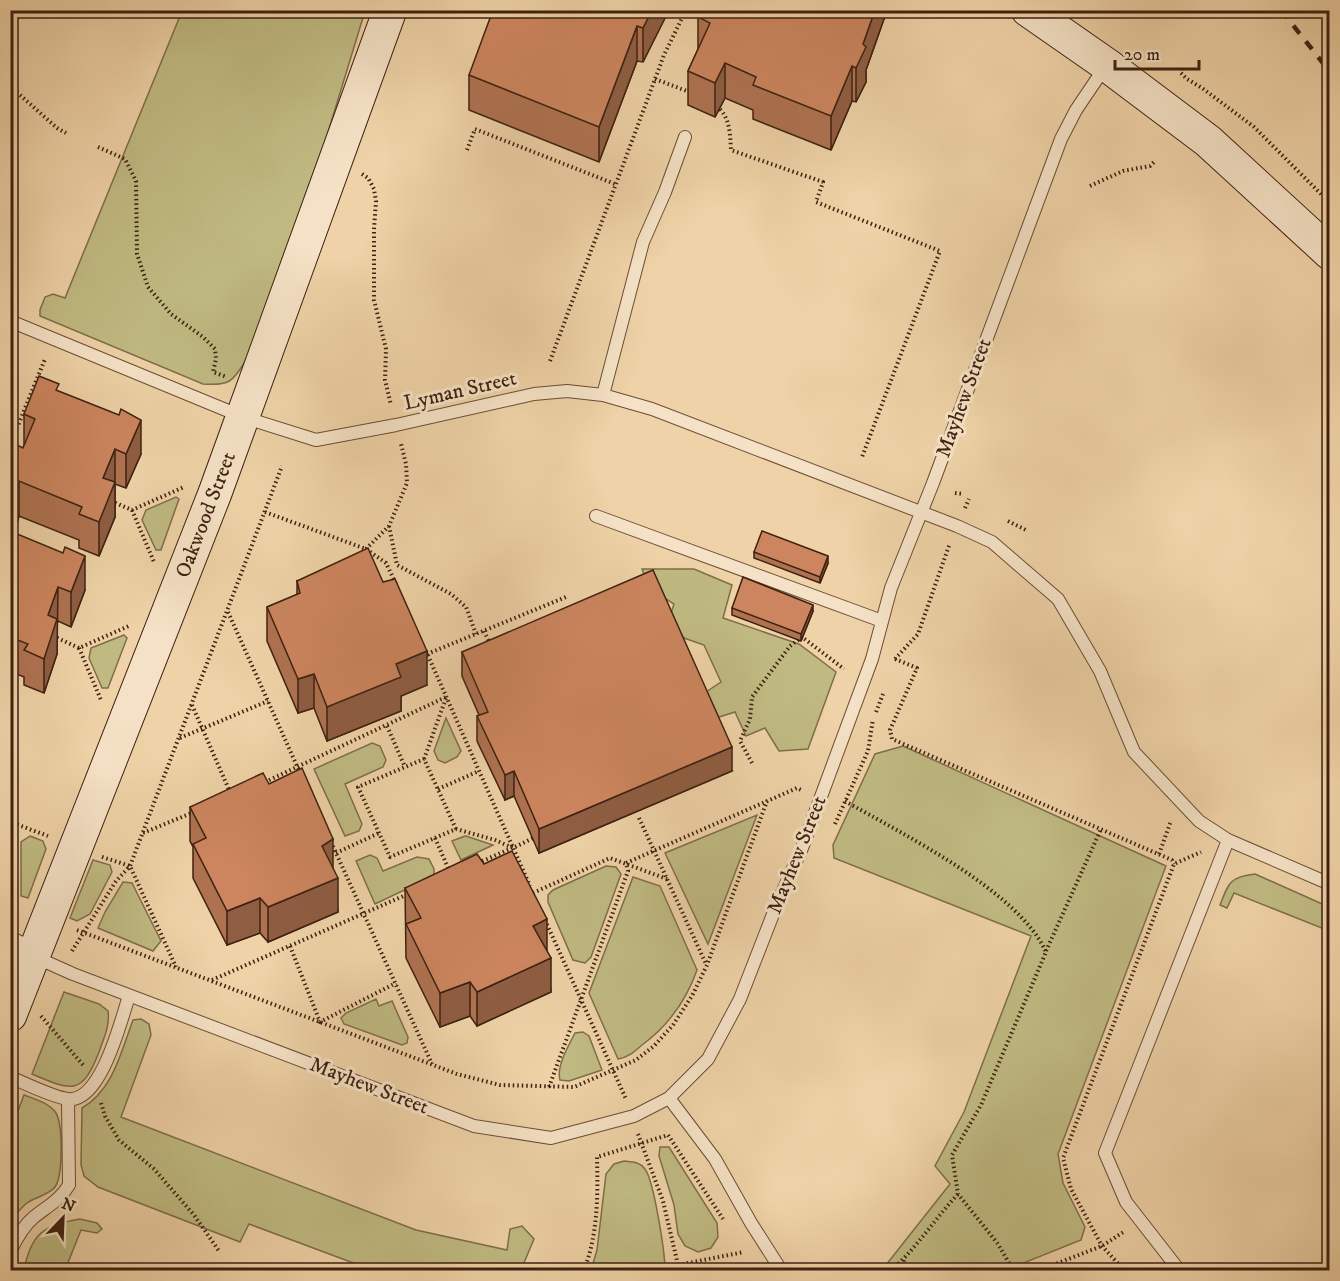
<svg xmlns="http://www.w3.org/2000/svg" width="1340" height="1281" font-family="'IM FELL DW Pica',serif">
<rect width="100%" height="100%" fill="#efd2a7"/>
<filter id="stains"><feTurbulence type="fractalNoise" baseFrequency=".00333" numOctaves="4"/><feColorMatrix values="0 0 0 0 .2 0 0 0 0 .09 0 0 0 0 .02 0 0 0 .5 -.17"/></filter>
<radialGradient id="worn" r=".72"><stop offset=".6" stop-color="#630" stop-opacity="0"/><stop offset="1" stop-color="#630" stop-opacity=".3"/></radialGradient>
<!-- grass -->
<path fill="#c0ba82" stroke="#7f6e4a" stroke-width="1.5" d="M182,11h183l-50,164 -69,185c-13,22 -17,26 -43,24l-163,-68v-6l5,-13 8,-3 12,4z
M176,497l3,2 -18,51h-5l-14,-30 4,-10z
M642,569h52l38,16 -9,33 76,26 37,28 -28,77 -29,2 -14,-23 -19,8 -11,-24 -19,6 -10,-26 15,-10 -17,-37 -20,-7 -15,-19 5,-15 -25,-16z
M124,635l3,3 -19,50h-6l-13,-30 2,-10z
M446,718l15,33 -4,6 -12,6 -7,-3 -4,-9z
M372,743l8,3 6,14 -3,7 -38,17 17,40 -3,7 -14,5 -31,-67z
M903,746l263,120 -108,288 5,29 22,44 -4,13 -75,30h-124l68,-86 -15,-18 29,-54 67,-176 -197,-78 -1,-13 42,-91z
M757,815l-49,129 -43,-91z
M30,836l13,5 3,8 -18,49 -7,-2v-54z
M465,836h1l27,9 -32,15 -9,-19z
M370,855l7,3 6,13 34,-14 12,2 5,10v7l-59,28 -19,-43z
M93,860l17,5 2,7 -22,42 -13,7 -7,-3z
M606,866l10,1 5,7 -30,83 -6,6 -12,-3 -25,-58v-7l5,-5z
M1255,874l74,33v24l-95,-38 -7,15 -7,-3c9,-23 10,-28 35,-31z
M633,877l27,9 37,84c-11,31 -29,56 -55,75 -8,7 -13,12 -24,14l-29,-66z
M123,882l9,1 29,58 -8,10 -55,-23 7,-16z
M64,992l35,12 9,7c2,16 -4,26 -9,41 -17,44 -27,39 -67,22z
M376,999l3,7 13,-5 16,36 -1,6 -5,2 -58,-21 -3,-6 5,-5z
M141,1019l8,5 2,11 -30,82 295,113 91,20 3,-21 12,-3 12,13 -13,31h-149l-123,-46 -9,18 -142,-55 -14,-11 -3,-11 1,-57c31,-18 39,-56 51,-88z
M583,1032l6,4 13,34 -33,11 -9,-1c-4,-14 9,-35 15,-47z
M24,1095c11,4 25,8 32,18 7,12 7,63 -1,74 -6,8 -20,10 -28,16 -6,5 -11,11 -16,17v-91z
M660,1147h9l48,76 1,14 -7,11 -13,4 -13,-6 -7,-12 -4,-29 -15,-49z
M624,1161c9,1 16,1 21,8 9,12 20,84 20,101h-74l6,-20 9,-76 8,-10z
M80,1219l17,4 5,6 -5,4 -16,-3 -16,40h-41c7,-36 19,-45 56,-51z"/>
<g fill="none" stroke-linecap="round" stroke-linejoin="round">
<!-- lane casing -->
<g stroke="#6a4d36" stroke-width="14">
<path id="lane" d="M10,321l233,96 73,23 80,-15 138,-31 33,-3 36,4 49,14 305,117 35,16 66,57 42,72 34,81 65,69 29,19 102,44
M603,395l40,-153 22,-50 20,-55
M596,516l286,105
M35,957l38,17 401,152 77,12 83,-22 35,-18 39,-39 32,-60 35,-90 27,-61 70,-189 19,-71 42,-105 128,-344 15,-29 29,-43
M10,1077c14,6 45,21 58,22 33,4 53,-79 61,-103
M669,1098l46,61 36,64 30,47
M10,1252c6,-13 13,-26 24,-35 14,-11 26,-17 35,-32l-1,-86
M1179,1270l-53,-68 -21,-49 123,-313"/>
</g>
<!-- street casing -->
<g stroke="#6a4d36" stroke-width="28">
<path id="street" d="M10,945l23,11"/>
</g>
<!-- secondary casing -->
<g stroke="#3e2111" stroke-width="35">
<path id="secondary" d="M1028,10l79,55 101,76 122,112
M10,1015l205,-522 175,-483"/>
</g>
<!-- path -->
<path stroke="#3e2111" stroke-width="4" stroke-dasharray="1.5 3" stroke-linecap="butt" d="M1181,73l6,6 15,9 52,39 76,76
M655,79l37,14
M10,86l47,42 9,5
M717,106c13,12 13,26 14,44l92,32 -7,20 124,49 -78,206
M98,147l27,12 11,22 1,73 11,33 23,27 32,23 12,12 1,10 -3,13 14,5
M467,150l8,-21 140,55
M362,174l6,4 6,11 2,12 -2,28v71l12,49 -1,31 6,25
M1090,186l33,-15 27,-5 5,-5
M550,361l114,-306 22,-45
M10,445l35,-86
M955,493l8,1
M111,501l21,9 52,-23
M965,508l4,-9
M132,510l22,52
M265,512l101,37 20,14 10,21
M1008,521l20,10
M389,526l8,39 54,29 15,13 10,27
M366,549l23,-23 18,-43 -1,-19 -5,-20
M228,612l73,163
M484,631l6,13
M53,636l26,12 52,-23
M79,648l22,52
M426,651l104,235
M427,654l139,-57
M895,659l22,9 -27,62 2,9 280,121 2,4
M895,659l23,-25 32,-91
M192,705l38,87
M876,712l7,-18
M387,726l18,41
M180,738l88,-37
M424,759l22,-61
M752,763l-12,-22 10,-22 2,-22 38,-51 12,-9 42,32
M265,782l181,-85
M438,789l41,-18
M845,801c57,33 174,90 201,151l-65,153 -29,50 6,39 40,50 15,26
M10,816l3,7 2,62 -5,13
M639,818l67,146
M13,823l35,13
M835,824l33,-73 5,-32
M456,829l-32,-70 -66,28 32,70 66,-28 39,11 18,8 20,-10
M143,833l51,-21
M435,838l14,32
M331,842l101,222
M336,853l43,-20
M1159,854l12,-33
M102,857l28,9 46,101
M478,863l34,-15
M533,893l77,-35 57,21
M545,920l81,179
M77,930l380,144 43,11 74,2 62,-27 18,-14 19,-21 19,-29 15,-31 60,-164
M290,946l30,76 76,-39
M72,951l44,-70 14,-15 152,-400
M1046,951l55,-122
M212,980l196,-86
M41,1016l42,49
M549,1087l79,-216 -2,-8 171,-75 4,2
M101,1103l4,13 14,24 35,29 40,46 25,36
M638,1134l25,67 15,64 3,5
M678,1265l66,-13
M584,1270c14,-36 14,-75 13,-113l71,-22 55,84
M892,1270c25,-23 43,-51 66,-76
M901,1270l3,-10
M1040,1270l62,-24 23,-15
M1124,1270l-22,-24 -31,-57 -8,-31 111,-294 27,-12"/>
<!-- lane -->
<use href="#lane" stroke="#f5e2c6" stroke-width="12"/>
<!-- street -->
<use href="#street" stroke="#f5e2c6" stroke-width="26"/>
<!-- secondary -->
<use href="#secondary" stroke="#f5e2c6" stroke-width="33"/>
<!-- rail -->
<path stroke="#3e2111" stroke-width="4.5" stroke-dasharray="10 10" stroke-linecap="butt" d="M1281,10l49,62"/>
</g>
<!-- wall -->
<path fill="#af7251" stroke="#3e2111" stroke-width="1.5" d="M669,10l-26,52 -6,-1 -38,101 -130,-52v-35z
M885,10v6l-19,54v12l-10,20 -4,-1 -21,49 -78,-31v-9l-28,-12 -10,19 -27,-12v-34l10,-22v-32z
M59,392l82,62 -15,34 -11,-4v33l-16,39 -20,-8v-8l-60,-24 -2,8 -7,-3v-72l13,-1 1,-3v-31z
M10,531l75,59 -14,37 -13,-6 -1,3v30l-13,39 -20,-8v-8l-14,-6z
M754,552l74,11 -8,20 -66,-25z
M297,581l130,104 -26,11v15l-74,30 -13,-33 -16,5 -31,-72v-34l30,-12z
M732,608l81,3 -12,30 -69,-26z
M462,652l270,119 -193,82 -25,-57 -9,4 -28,-59v-25l2,-1 -17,-39z
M269,784l64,84 5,44 -70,30 -8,-9 -33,12 -34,-67v-31l-3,-6v-34z
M405,888l142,64 4,40 -74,34 -7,-10 -30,11 -34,-69z"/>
<!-- shaded-wall -->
<path fill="#8f5d42" stroke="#3e2111" stroke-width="1.5" d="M652,10h17l-26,52v-34z
M875,10h10v6l-19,54v12l-10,20v-34l7,-24z
M637,26v35l-38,101v-35z
M725,63v35l-10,19v-34z
M852,66v35l-21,49v-34z
M141,420v34l-15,34v-34z
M115,449v68l-16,39v-34l4,-44z
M19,481v35l-2,8v-34z
M85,556v34l-14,37v-35z
M828,556v7l-8,20v-6z
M58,587l-1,67 -13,39v-34l4,-44z
M813,605v6l-12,30v-7z
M427,651v34l-26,11v15l-74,30v-34l69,-43z
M314,674v34l-16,5v-34z
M732,747v24l-193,82v-24z
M514,771v25l-9,4v-25z
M333,839v34l-11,-27z
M338,878v34l-70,30v-35z
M260,898v35l-33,12v-34z
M547,919v34l-14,-27z
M551,958v34l-74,34v-34z
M470,982v34l-30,11v-34z"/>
<!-- building -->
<path fill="#cc855e" stroke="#3e2111" stroke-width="1.5" d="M493,10h159l-9,18 -6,-2 -38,101 -130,-52z
M701,10h174l-12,34 3,3 -10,21 -4,-2 -21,50 -78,-31 3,-8 -31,-14 -10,20 -27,-12 22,-48 -12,-6z
M39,376l20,8 -3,6 63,25 2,-6 20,11 -15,34 -11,-5 -12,29 12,4 -16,40 -20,-8 3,-7 -63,-26 -2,9 -7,-3v-38l3,-6 10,5 12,-29 -11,-5z
M10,531l53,22 2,-6 20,9 -14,36 -13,-5 -10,28 9,4 -13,40 -20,-9 4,-6 -18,-7z
M762,531l66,25 -8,21 -66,-25z
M368,548l15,34 12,-3 32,72 -31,13 5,13 -74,30 -13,-33 -16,5 -31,-72 33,-14 -3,-12z
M653,570l79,177 -193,82 -25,-58 -9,4 -28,-59 11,-4 -26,-60z
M743,577l70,28 -12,29 -69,-26z
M302,768l31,71 -11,7 16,32 -70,29 -8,-9 -33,13 -34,-67 13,-6 -16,-31 73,-34 6,11z
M512,851l35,68 -14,7 18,32 -74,34 -7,-10 -30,11 -34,-69 15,-6 -16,-30 72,-34 7,10z"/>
<g text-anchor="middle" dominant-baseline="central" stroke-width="6" stroke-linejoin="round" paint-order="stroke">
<!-- street labels -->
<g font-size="21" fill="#3e2111" stroke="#f5e2c6">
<text transform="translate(460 391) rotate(-13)">Lyman Street</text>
<text transform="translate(964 398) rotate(-70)">Mayhew Street</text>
<text transform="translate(206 515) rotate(-69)">Oakwood Street</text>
<text transform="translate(797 855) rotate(-68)">Mayhew Street</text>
<text transform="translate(369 1086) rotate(21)">Mayhew Street</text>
</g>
</g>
<!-- margin -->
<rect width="1340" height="1281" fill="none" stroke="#efd2a7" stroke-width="36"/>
<rect x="12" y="12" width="1316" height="1257" fill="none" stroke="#3e2111" stroke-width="3"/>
<rect x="18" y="18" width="1304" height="1245" fill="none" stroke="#3e2111" stroke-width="1.5"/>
<!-- north arrow -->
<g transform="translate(63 1218) rotate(23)" stroke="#f5e2c6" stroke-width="4.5" paint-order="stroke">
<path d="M0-4.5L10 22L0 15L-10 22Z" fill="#3e2111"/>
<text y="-9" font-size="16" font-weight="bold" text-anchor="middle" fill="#3e2111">N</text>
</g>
<!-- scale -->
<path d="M1115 60v9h84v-9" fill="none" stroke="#3e2111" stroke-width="3"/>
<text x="1124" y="60" font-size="18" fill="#3e2111" stroke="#f5e2c6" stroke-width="4.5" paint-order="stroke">20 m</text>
<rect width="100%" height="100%" filter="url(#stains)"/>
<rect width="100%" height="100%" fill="url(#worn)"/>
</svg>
